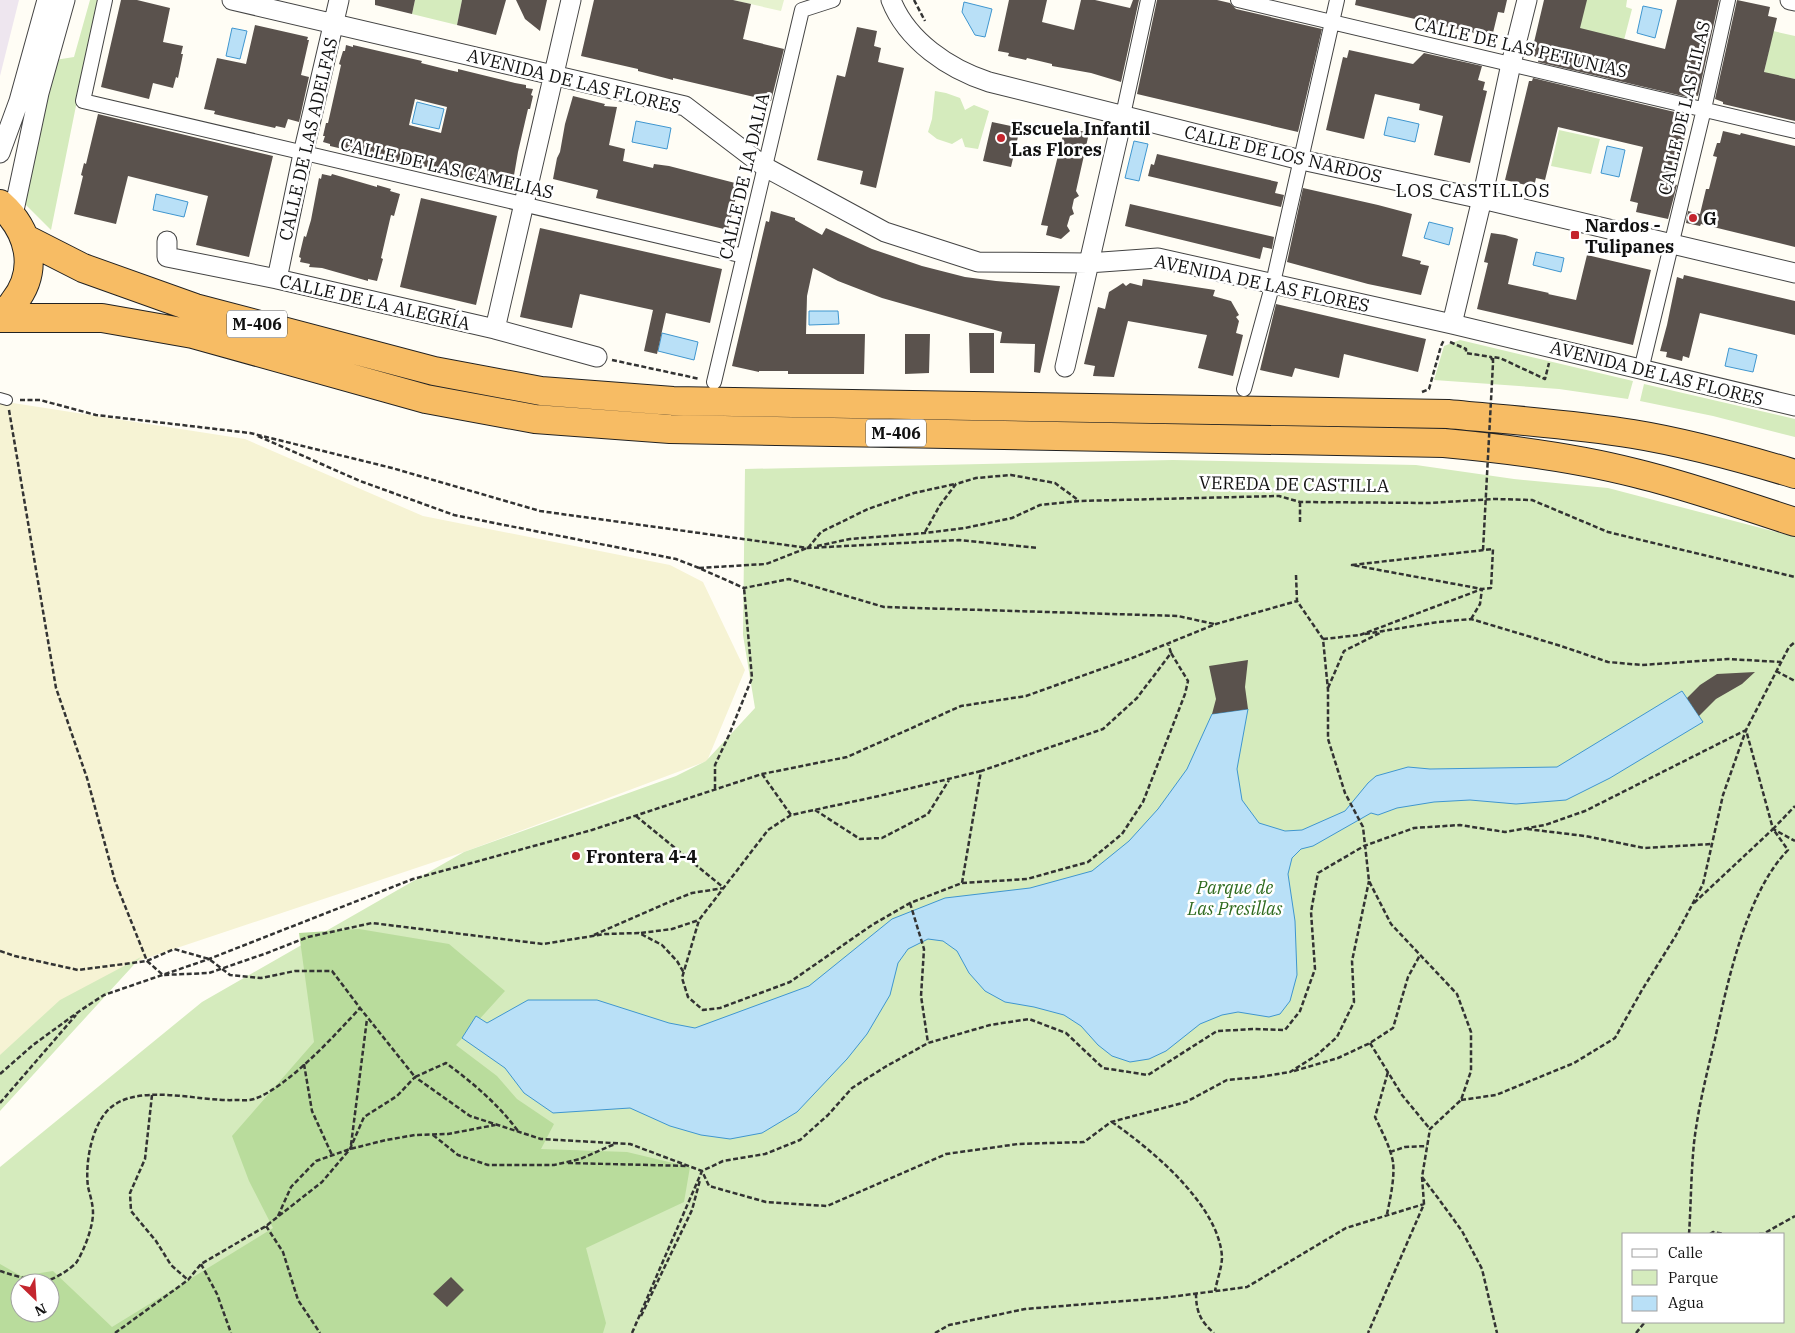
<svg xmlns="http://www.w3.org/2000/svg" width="1795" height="1333" font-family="'IBM Plex Serif',serif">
<rect width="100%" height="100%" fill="#fffdf5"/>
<!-- industrial -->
<path fill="#eee6ef" d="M0,0h19l-19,76z"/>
<!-- farmland -->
<path fill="#f6f3d4" d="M0,401l245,38 178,77 247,49 33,17 42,88 -38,91 -243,91 -332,111 -132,97z"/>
<!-- green -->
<path fill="#d5ebbd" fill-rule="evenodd" d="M90,0h9l-16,71 -32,159 -29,-29 33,-141 19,-3z
M415,0h47l-5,25 -45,-11z
M1585,0h42l-1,7 6,2 -8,31 -46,-11z
M1773,31l22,5v43l-31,-6z
M935,91l11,2 14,5 5,12 9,-5 15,6 -11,38 -13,-2 -3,-9 -10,6 -15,-5 -9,-7 4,-13z
M1559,130l41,9 -9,35 -40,-8z
M1460,340l173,41 -5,18 -69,-10 -125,-9 10,-34z
M1644,384l151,35v18l-82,-21 -73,-15z
M1173,460l243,5 98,14 94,9 187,49v796h-1795v-166l202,-165 262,-150 212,-76 30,-15 49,-53 -12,-73 2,-166zM1624,1234h160v88h-160zM20,1283h30v30h-30z
M141,957l-141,154v-56l60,-55z"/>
<!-- forest -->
<path fill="#b9dc9c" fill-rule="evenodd" d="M359,929l90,15 56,47 -49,54 41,31 20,23 37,25 -13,25 86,3 63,15 -6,35 -98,46 20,75 -3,10h-603v-69l21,12 32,-5 59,56 161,-99 -24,-47 -17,-45 82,-94 -15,-109zM20,1283h30v30h-30z"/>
<!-- pitch -->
<path fill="#e6f2cf" d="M733,0h51l-3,11z"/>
<!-- water -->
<path fill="#b9e0f7" stroke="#3f96cf" d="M964,2l28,7 -7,28 -10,-2 -13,-23z
M1643,6l19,4 -7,28 -18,-5z
M232,28l15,3 -7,28 -14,-3z
M417,102l27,7 -5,20 -27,-6z
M1388,117l31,7 -4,18 -31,-7z
M636,121l35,7 -4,21 -35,-7z
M1134,141l14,3 -9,37 -14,-3z
M1607,146l18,4 -6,27 -18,-4z
M156,194l32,8 -4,15 -31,-7z
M1429,222l24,6 -4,17 -25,-7z
M1536,252l28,6 -3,14 -28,-7z
M809,311h29l1,13 -30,1z
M662,333l36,9 -4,18 -36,-9z
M1729,348l28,7 -4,17 -28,-6z
M1682,691l21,31 -93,56 -44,22 -50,4 -46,-4 -36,2 -37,6 -19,7 -7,-2 -58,33 -12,3 -9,9 -4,16 7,47 2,54 -7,26 -10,13 -11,3 -31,-5 -16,3 -22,9 -34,27 -17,8 -19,3 -18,-6 -14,-11 -17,-19 -17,-11 -30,-8 -29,-5 -20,-11 -16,-18 -12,-22 -14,-10 -15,-2 -20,10 -10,14 -8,32 -23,39 -20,25 -50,53 -35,21 -32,6 -29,-4 -31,-9 -40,-18 -77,5 -29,-20 -19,-25 -43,-30 14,-22 11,7 41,-23h69l72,23 26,5 114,-42 83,-67 53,-21 85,-10 62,-17 37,-30 29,-32 29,-40 25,-55 36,-5 -11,60 5,31 17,23 26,8 17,-1 43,-19 23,-28 8,-7 32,-9 22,2 127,-2z"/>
<!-- building -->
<path fill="#5a524d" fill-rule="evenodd" d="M121,0h16l33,8 -7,34 20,4 -2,8h2l-5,24 -2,-1 -3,11 -20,-5 -4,16 -48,-12z
M375,0h40l-3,14 -37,-9z
M462,0h44l-10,35 -39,-10z
M516,0h31l-7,31 -15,-12z
M594,0h139l18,4 -8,35 41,10 -13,52 -98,-23v2l-35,-9v-2l-57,-13z
M1009,0h38l-5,22 32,8 7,-30h14l35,8 3,-8h6l-18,82 -30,-9 -39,-7v-2l-25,-6 -1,2 -18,-4 1,-3 -11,-2z
M1157,0h60l13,3 6,6 86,20 -24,103 -161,-38z
M1356,0h151l-3,13 -6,-1 -6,25 -137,-32z
M1544,0h43l-7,28 85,21 12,-49h42l-21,96 -11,-3v4l-149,-35 1,-4 -8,-3z
M1737,0l33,7 -2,9 9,2 -13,54 31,7v42l-72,-17v-2l-8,-3z
M255,25l53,12 -1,3h2l-8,35 8,2 -10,45 -11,-3 -3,9 -9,-2 -1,2 -61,-14 1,-3 -11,-2 13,-51 29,6z
M857,27l20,4 -3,15 7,2 -3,14 26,6 -28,120 -16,-4 3,-13 -46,-11 20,-85 8,2z
M346,45l7,2v-2l69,16 -1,2 28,7 9,2v-3l57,14 11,2v3l7,1 -2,6 2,1 -3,13h-2l-10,43 -5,29 -2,-1 -1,6 -7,-1 -1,2 -68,-16 1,-2 -20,-5 -17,-4v2l-68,-16v-2l-7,-2 2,-6h-2l3,-13h2l13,-58 -2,-1 4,-13h2zM415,99l32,8 -6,26 -32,-8z
M1349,50l64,14 11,-11 58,13 -4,14 7,2 -2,8 4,1 -17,72 -36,-8 9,-39 -24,-6 1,-6 -45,-10 -11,45 -38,-9 17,-73 4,1z
M1533,78l150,36 -1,3 7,2 -15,65 3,1 -9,34 -32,-7 2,-9 -8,-2 13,-54 -85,-20 -13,53 -9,-2 -2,9 -29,-7 24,-99h3z
M573,96l32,8 -1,2 13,1 -8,38 16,4 -2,12 30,7 1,-4 15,2 70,18 -11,46 -132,-32 2,-8 -45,-11 4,-21 3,-6 5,-28z
M98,114l175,42 -24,101 -53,-12 12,-49 -80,-20 -12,48 -42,-10 9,-38 -2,-1 3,-12 2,1z
M992,122l28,6 -9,39 -28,-6z
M1065,127l24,6 -13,58 3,5 -5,3 -2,9 2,6 -4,2 -3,10 3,5 -9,8 -15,-4 2,-9 -7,-1z
M1723,131l17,4 1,-2 54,13v101l-94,-23 -1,2 -14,-3 2,-12 12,3 6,-25h3l8,-32 -4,-1 4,-13h3z
M1157,154l121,28 -3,11 9,2 -3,12 -133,-31 3,-12 3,1z
M322,174l9,2 1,-2 45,13v-2l14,4 -1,2 10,3 -6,22 -3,-1 -10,43 2,1 -6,22 -9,-2v2l-46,-13 -13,-1 1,-3 -10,-2 1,-4 -2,-1 5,-21 2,1 5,-17 8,-42 2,1z
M1303,188l75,17 34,9 -10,42 19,5 -1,3 9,2 -8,29 -53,-11 -81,-22z
M421,198l76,18 -21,89 -76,-18z
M1130,204l144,33 -2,12 -9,-2 -3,12 -135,-33z
M771,211l24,7v2l27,15 4,-7 46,21 50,17 43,11 31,4 64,5 -20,87 -6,-1 1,-28 -35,-1 2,-11 -120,-34 -44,-17 -25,-13 -6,28 -1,38h59l-1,40h-76v-3h-29v1l-27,-6 34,-145 3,1z
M540,228l182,41 -12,54 -44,-10 -9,41 -13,-3 9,-41 -73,-16 -8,34 -52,-11z
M1491,233l14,2 13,4 -10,45 41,9 -1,1 28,6 11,-45 64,15 -18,75 -156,-36 11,-46 -4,-1z
M1684,275l111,26v34l-95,-22 -11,45 -6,-2 -1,5 -16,-4 1,-5 -7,-1 7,-26 10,-48 6,2z
M1143,279l72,11 -2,6 18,5 8,14 -3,2 3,4 -3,12 7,2 -10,41 -35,-8 9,-33 -79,-14 -14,56 -21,-1 2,-10 -11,-2 14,-57 7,2 4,-17 8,-5 6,-4 3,3 4,-3 12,3z
M1276,304l150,35 -8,33 -74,-18 -5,24 -44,-10 -3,9 -32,-7z
M969,333h25v40h-24z
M905,334h25l-1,39 -24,1z
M1248,660l-3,27 3,22 -36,5 4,-15 -7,-33z
M1755,672l-13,12 -26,15 -17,17 -12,-18 13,-13 17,-11z
M451,1277l13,13 -17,17 -14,-13z"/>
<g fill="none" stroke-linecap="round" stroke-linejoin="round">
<!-- service casing -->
<g stroke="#444" stroke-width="12">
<path id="service" d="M0,398l7,2"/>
</g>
<!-- pedestrian casing -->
<g stroke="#444" stroke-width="16">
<path id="pedestrian" d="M105,0l-22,101 661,155
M1238,0l557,131
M1123,115l25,-115
M1641,370l63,-261 24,-109
M714,382l88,-372 31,-10
M1244,389l29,-106 64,-283"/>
</g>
<!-- minor casing -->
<g stroke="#444" stroke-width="21">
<path id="minor" d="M232,0l453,106 80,61 120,65 93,30 110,1 70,-5 294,66 343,82
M891,0c16,41 58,69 98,82l308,77 185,40 313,74
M1790,0l5,1
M0,153l19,-52 28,-101
M13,215l26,-122 26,-93
M167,241v16l110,22 218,50 102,28
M277,279l26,-125 36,-154
M1452,324l30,-125 29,-135 16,-64
M495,329l76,-329
M1065,367l58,-252"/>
</g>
<!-- trunk casing -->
<g stroke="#222" stroke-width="30">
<path id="trunk" d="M0,204c29,26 40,65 14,98 -3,5 -9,10 -14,14
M26,239l57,29 112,40 239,63 107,20 132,10 775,13c61,6 124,10 185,20 55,9 109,24 162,40
M0,318h102l91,16 233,65 109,20 135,10 774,14c65,6 129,14 191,30 54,13 107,32 160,49"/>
</g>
<!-- path -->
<path stroke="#333" stroke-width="2.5" stroke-dasharray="5 2.5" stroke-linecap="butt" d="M914,0l11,21
M1450,342l16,7v4l25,4 2,5
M612,360l88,19
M1493,363v-6l7,1 45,21 4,-16
M1422,392l7,-3 12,-43 3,-6
M20,400h20l56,15 154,18 142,35 148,43 268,37 151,-8 79,8
M9,410l47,278 31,90 28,103 32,80 16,14 46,-2 58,-20 41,-16 64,-14 171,21 62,-10 34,-1 23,12 15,16 7,12
M258,436l102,45 94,34 222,44 23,9 45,20 45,-9 95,28 294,9 36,8
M1300,502v21
M925,532l15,-27 16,-21 20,-6 35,-3 44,8 23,17
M817,546l33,-7 75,-6 40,-5 47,-10 28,-13 39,-4 200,-5 21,6 130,1 64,-4 38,1 76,32 187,45
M808,548l13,-16 47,-23 46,-16 41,-9
M699,568l67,-4 41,-16
M1296,575l1,26 26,38 5,51v49l17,54 18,34 6,54 22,43 66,70 14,38v39l-10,29 -31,29 -8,48 2,27 -56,129
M1365,634l73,-12 33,-3 90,27 47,16 34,3 86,-6 53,3
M1360,635l122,-46 -130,-24 141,-16 -2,39 -9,1 -2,15 -9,15
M1323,639l37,-4
M1776,671l19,10
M1328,688l16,-37 38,-19
M981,771l-102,25 -88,19 -23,15 -69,90 -17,58 6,19 15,13 17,-2 70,-26 82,-57 38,-22 52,-20 19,-112 122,-42 34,-31 34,-45 -3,-10
M762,774l29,41
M715,789v-24l14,-30 23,-57 -8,-90
M815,810l45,29 22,-1 46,-24 21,-34
M636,816l88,72
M1527,829l58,7 59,12 68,-4
M962,883l65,-4 61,-17 34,-28 21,-32 42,-108 3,-13 -17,-28
M910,903l14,46 -3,47 7,47
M1694,903l79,-74
M641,933l31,-4 27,-9
M594,935l75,-33 23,-9 32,-5
M0,951l15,5 63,14 69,-9 27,-12 35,10 21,16 31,3 34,-7h37l28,37 55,69 31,-14c27,20 52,41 72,68
M1370,1043l32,52 28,34
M304,1064l8,47 20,44
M1294,1071l44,-13 32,-15 23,-15 15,-51 12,-22
M0,1074l33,-29 48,-35 23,-15 105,-36 204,-80 179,-49 170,-56 85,-17 114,-51 65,-10 106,-38 84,-34 81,-23
M152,1095l-7,64 -15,34 1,18 25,30 15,24 17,15
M1461,1100l35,-5 78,-32 41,-25 27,-48 33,-53 28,-53 20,-89 23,-65 43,-83 6,-5
M0,1103l76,-88
M1112,1122c39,27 107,83 110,135 0,10 -5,23 -7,34
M433,1135l25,20 30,10h66l26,-6 35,-15
M351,1145l16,-126
M1390,1152l15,-5 22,-1
M568,1163l120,3
M1422,1177l16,21 24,33 20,38 15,64
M1387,1214c3,-14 8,-37 6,-52 -3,-16 -11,-30 -18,-45l13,-45
M278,1216l13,-29 25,-26 34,-12 36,-9 29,-5 33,-1 47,-9
M266,1226l17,26 15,48 22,33
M1689,1234c2,-30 2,-61 5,-91 4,-35 13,-70 21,-104 13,-58 31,-146 73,-189l-15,-21 22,-23
M1710,1234l3,-2 11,2
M1759,1234h4l32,-18
M201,1264l16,30 14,39
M0,1271c5,2 40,12 44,11 3,0 8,-3 10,-4 7,-3 17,-10 22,-15 8,-12 17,-36 17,-50 0,-9 -3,-18 -5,-26 -3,-23 3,-58 19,-76 28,-30 92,-9 128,-11 6,0 13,1 19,-1 33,-11 82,-65 106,-91
M1196,1293c0,18 4,28 18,40
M641,1316l51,-106 8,-30
M115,1333l73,-53 13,-16 65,-38 56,-44 28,-33 14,-32 33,-21 18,-19 55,39 71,23 89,5 72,27 7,15 57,16 61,4 119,-52 72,-10 66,-2 27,-20 75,-20 41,-22 33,-3 30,-5 27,-17 20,-18 17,-35 -2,-41 17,-80
M632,1333l70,-162 21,-10 42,-7 35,-14 28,-25 24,-27 33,-21 43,-24 62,-18 39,-6 37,14 37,35 45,7 69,-44 38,-2 30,1 15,-19 15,-42 -4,-57 7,-39 46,-27 50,-18 46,-3 45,7 40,-7 40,-14 161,-81 27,99 22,12
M935,1333l14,-8 76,-16 137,-11 85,-11 99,-59 78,-24
M1636,1333l9,-11"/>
<!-- service -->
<use href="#service" stroke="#fff" stroke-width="10"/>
<!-- pedestrian -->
<use href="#pedestrian" stroke="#fff" stroke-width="14"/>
<!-- minor -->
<use href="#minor" stroke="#fff" stroke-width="19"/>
<!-- trunk -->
<use href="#trunk" stroke="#f7bc64" stroke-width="28"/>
<!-- path-bridge -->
<path stroke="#333" stroke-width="2.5" stroke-dasharray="5 2.5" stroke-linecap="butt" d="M1483,550l10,-187"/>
</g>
<!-- markers -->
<g fill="#c4262e" stroke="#fff" stroke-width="2">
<circle cx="1001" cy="138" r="5"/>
<circle cx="1693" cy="218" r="5"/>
<rect x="1570" y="230" width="10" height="10" rx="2.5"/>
<circle cx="576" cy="856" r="5"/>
</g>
<g text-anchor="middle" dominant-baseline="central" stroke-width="5" stroke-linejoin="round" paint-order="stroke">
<!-- shield labels -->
<g fill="#fff" stroke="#585858" stroke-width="1">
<rect x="227" y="310.5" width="60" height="27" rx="4"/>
<rect x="866" y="419.5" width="60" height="27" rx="4"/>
</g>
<g font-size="16" font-weight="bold" fill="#111">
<text x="257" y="324">M-406</text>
<text x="896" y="433">M-406</text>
</g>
<!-- street labels -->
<g font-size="18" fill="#111" stroke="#fff">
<text transform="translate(1521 47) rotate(13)">CALLE DE LAS PETUNIAS</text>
<text transform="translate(574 81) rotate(14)">AVENIDA DE LAS FLORES</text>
<text transform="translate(1684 108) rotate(-77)">CALLE DE LAS LILAS</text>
<text transform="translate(308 139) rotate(-77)">CALLE DE LAS ADELFAS</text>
<text transform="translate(1283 154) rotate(13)">CALLE DE LOS NARDOS</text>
<text transform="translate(447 168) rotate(13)">CALLE DE LAS CAMELIAS</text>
<text transform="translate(744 176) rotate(-77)">CALLE DE LA DALIA</text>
<text transform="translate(1262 283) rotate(12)">AVENIDA DE LAS FLORES</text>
<text transform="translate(375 302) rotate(13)">CALLE DE LA ALEGRÍA</text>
<text transform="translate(1657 373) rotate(14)">AVENIDA DE LAS FLORES</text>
<text transform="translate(1294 484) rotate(1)">VEREDA DE CASTILLA</text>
</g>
<!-- poi labels -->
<g font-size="18" font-weight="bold" fill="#111" stroke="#fff" text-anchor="start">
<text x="1011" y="128">Escuela Infantil<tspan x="1011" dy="21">Las Flores</tspan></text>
<text x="1703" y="218">G</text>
<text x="1585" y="225">Nardos -<tspan x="1585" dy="21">Tulipanes</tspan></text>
<text x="586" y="856">Frontera 4-4</text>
</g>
<!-- park labels -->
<g font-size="18" font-style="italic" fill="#2f6b1f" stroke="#fff">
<text x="1235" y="887">Parque de<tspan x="1235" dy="21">Las Presillas</tspan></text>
</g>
<!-- neighbourhood labels -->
<g font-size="19" letter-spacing="1" fill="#111" stroke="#fff">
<text x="1473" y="190">LOS CASTILLOS</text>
</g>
</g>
<!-- legend -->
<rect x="1622" y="1233" width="162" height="90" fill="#ffffff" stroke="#a0a0a0"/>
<rect x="1632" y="1249" width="25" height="8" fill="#ffffff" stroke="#a0a0a0"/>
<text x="1668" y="1258" font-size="15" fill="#111111">Calle</text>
<rect x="1632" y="1270" width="25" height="15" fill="#d5ebbd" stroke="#a0a0a0"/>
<text x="1668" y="1283" font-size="15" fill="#111111">Parque</text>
<rect x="1632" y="1296" width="25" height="15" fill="#b9e0f7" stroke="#a0a0a0"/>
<text x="1668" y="1308" font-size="15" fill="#111111">Agua</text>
<!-- north arrow -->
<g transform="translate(35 1298) rotate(155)"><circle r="24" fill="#ffffff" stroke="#a0a0a0"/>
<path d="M0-4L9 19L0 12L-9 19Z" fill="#c4262e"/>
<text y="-8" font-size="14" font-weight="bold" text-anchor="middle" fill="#111111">N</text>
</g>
</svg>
